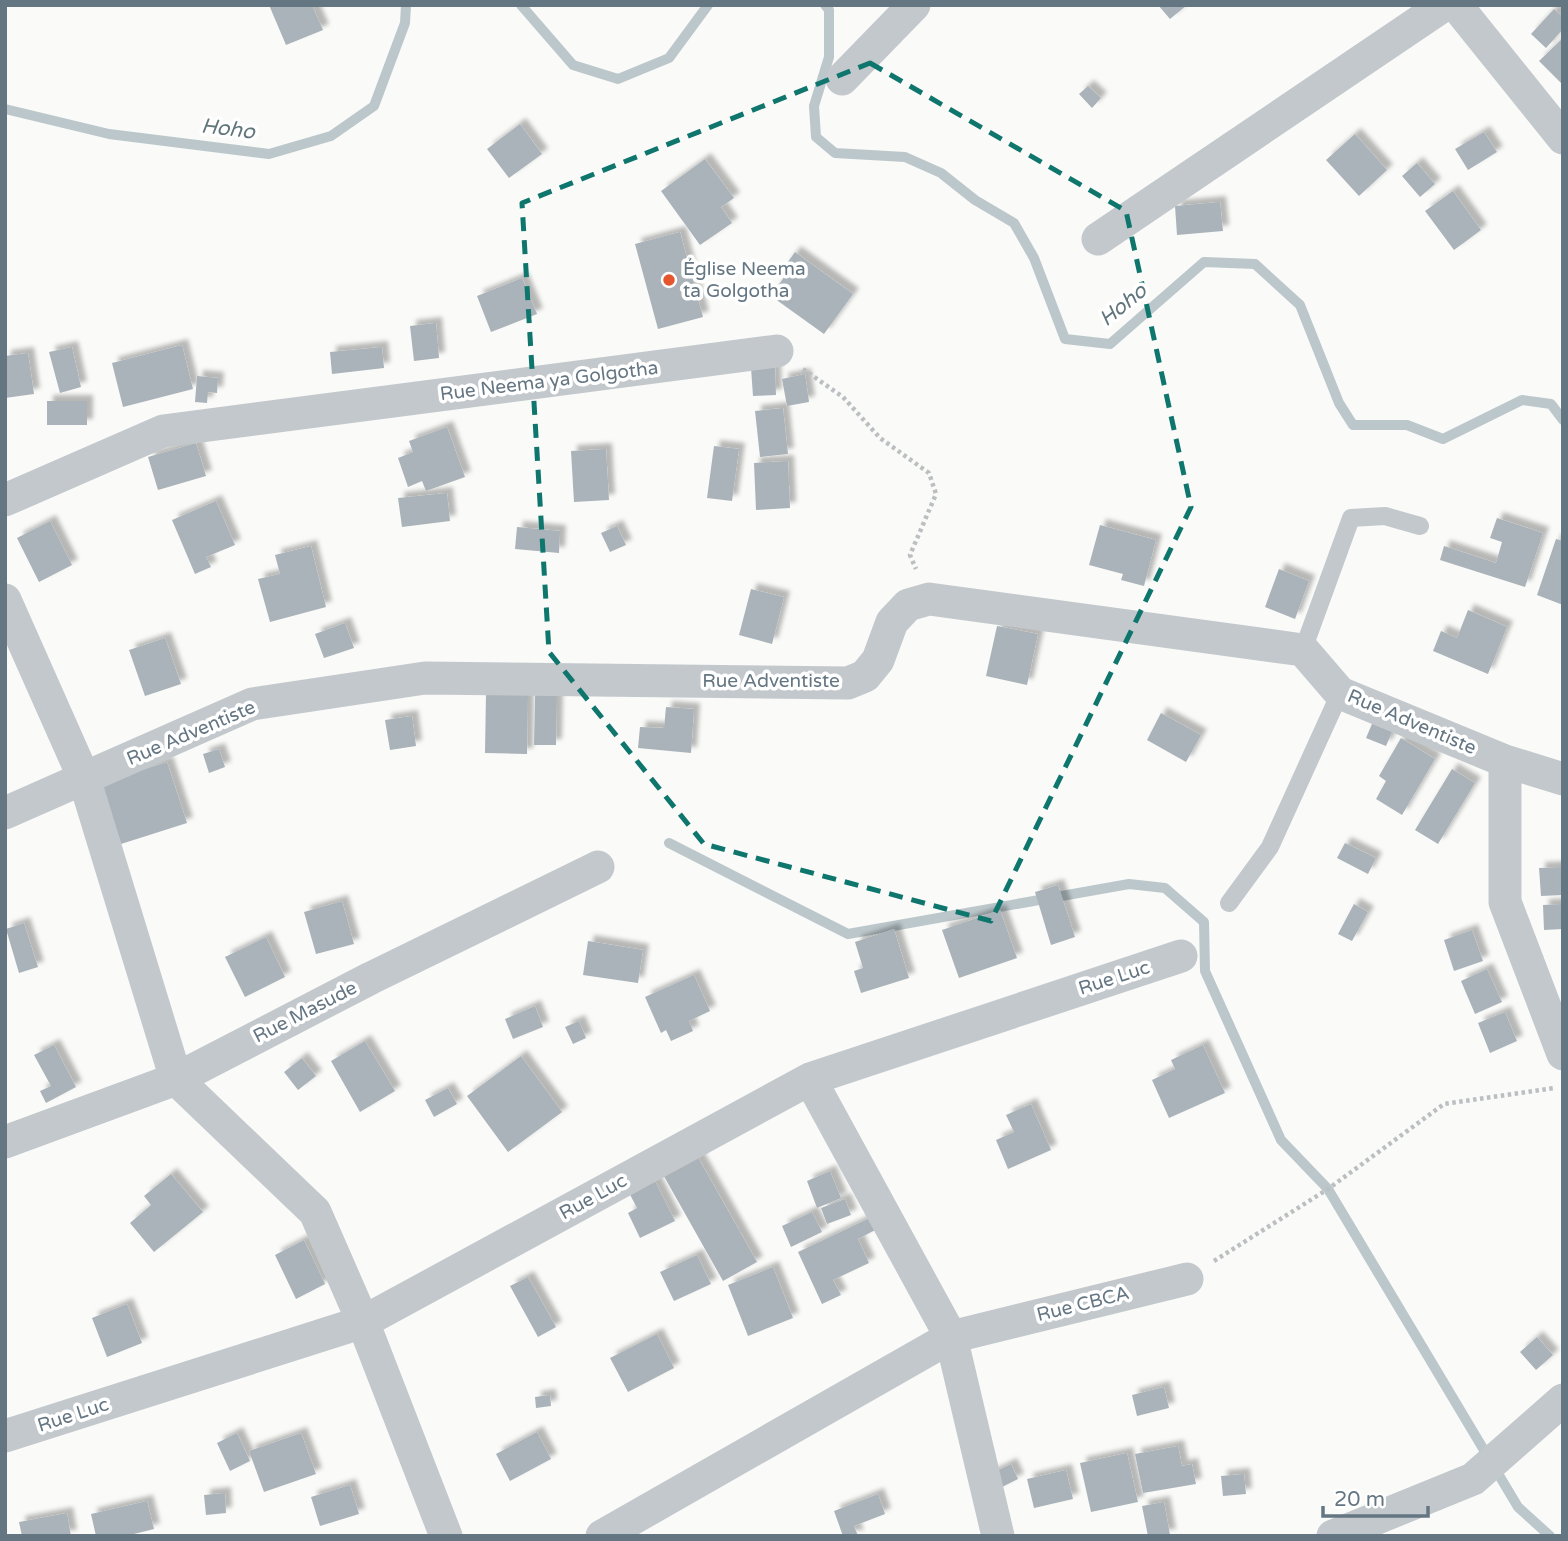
<svg xmlns="http://www.w3.org/2000/svg" width="1568" height="1541" font-family="'Varela Round',sans-serif">
<defs>
<filter id="shadow"><feDropShadow dx="6" dy="-6" stdDeviation="2" flood-color="#0004"/></filter>
</defs>
<rect width="100%" height="100%" fill="#fafaf8"/>
<g fill="none" stroke-linecap="round" stroke-linejoin="round">
<!-- stream -->
<path stroke="#bbc7cb" stroke-width="10" d="M521,5l52,60 45,14 51,-21 39,-53
M825,5l4,5v47l-15,49 2,31 19,16 70,4 36,16 34,27 39,23 20,35 31,81 45,5 94,-82 51,2 45,41 39,98 14,22h54l36,14 79,-39 29,4 12,16
M5,109l104,25 160,20 62,-18 43,-30 31,-83 1,-18
M669,843l179,91 281,-50 36,4 39,34 1,49 76,169 47,49 190,318 32,29"/>
</g>
<!-- building -->
<path fill="#aab3b9" filter="url(#shadow)" d="M269,5h43l11,25 -37,15z
M1158,5h29l-17,14z
M1554,9l9,8v12l-17,19 -15,-14z
M1563,38v47l-24,-24z
M1088,86l13,12 -9,10 -13,-14z
M520,124l22,30 -33,24 -22,-29z
M1484,132l13,20 -29,18 -13,-21z
M1355,134l32,36 -28,26 -33,-36z
M705,159l29,39 -13,9 11,16 -32,22 -39,-54z
M1417,163l18,21 -15,13 -18,-21z
M1453,191l28,39 -27,20 -29,-39z
M1220,202l3,29 -46,4 -2,-29z
M680,232l23,85 -45,12 -23,-85z
M795,252l58,42 -29,40 -53,-38 18,-26 -4,-4z
M522,278l15,36 -46,18 -14,-36z
M436,323l3,35 -25,3 -4,-35z
M182,345l11,44 -70,18 -11,-44z
M72,347l9,40 -21,6 -11,-41z
M382,347l2,21 -52,6 -2,-22z
M28,353l6,41 -29,4v-42z
M775,367l1,28 -23,1 -2,-28z
M805,374l4,28 -22,4 -5,-27z
M197,376l21,2 -1,15 -9,-1 -1,11 -12,-1z
M47,401h40v24h-40z
M783,408l5,46 -28,3 -5,-46z
M447,427l18,50 -39,14 -4,-10 -14,6 -10,-29 15,-6 -4,-11z
M196,443l10,33 -48,14 -10,-33z
M714,446l25,3 -7,52 -25,-3z
M606,449l3,51 -35,2 -3,-51z
M788,461l2,47 -34,2 -2,-47z
M447,493l3,28 -48,6 -4,-29z
M216,501l19,44 -29,12 5,10 -16,7 -23,-54z
M1497,518l46,15 -18,54 -85,-27 4,-14 52,17 6,-21 -12,-4z
M50,521l22,44 -33,17 -22,-44z
M1100,525l56,15 -12,46 -23,-6 2,-6 -34,-9z
M617,526l9,19 -16,7 -9,-19z
M517,527l43,4 -1,22 -44,-4z
M1556,539l7,2v64l-26,-10z
M311,546l15,61 -56,15 -12,-43 22,-5 -5,-19z
M1279,569l30,12 -14,38 -30,-12z
M751,589l33,8 -12,47 -33,-9z
M1468,610l39,17 -19,47 -55,-23 8,-20 16,7z
M345,623l9,25 -30,10 -9,-24z
M997,626l41,8 -11,51 -41,-9z
M165,638l16,46 -36,12 -16,-46z
M486,693l42,1 -1,60 -42,-1z
M535,695h22l-1,50h-22z
M666,707l28,2 -3,44 -53,-5 2,-21 24,1z
M1161,713l40,22 -15,27 -39,-22z
M412,716l4,30 -26,4 -5,-30z
M1375,717l20,8 -9,21 -20,-8z
M1401,738l34,21 -33,56 -26,-16 10,-18 -7,-5z
M219,749l6,18 -16,6 -6,-19z
M167,762l20,61 -66,21 -20,-61z
M1452,769l23,14 -37,61 -23,-14z
M1345,843l31,15 -8,16 -31,-16z
M1563,867v28l-22,1 -2,-28z
M1058,885l17,52 -24,8 -16,-53z
M342,901l12,43 -38,10 -12,-42z
M1354,904l14,8 -16,29 -14,-7z
M1563,904v25l-19,1 -1,-25z
M1000,910l17,48 -58,20 -17,-48z
M24,923l14,44 -19,6 -13,-44z
M894,929l15,49 -48,15 -7,-22 9,-3 -8,-26z
M1472,930l11,31 -29,10 -10,-31z
M266,937l19,40 -40,20 -20,-40z
M588,941l55,9 -5,33 -55,-8z
M1487,969l15,33 -27,12 -14,-33z
M694,975l16,36 -21,10 4,10 -22,10 -5,-11 -5,3 -16,-36z
M535,1006l8,21 -30,12 -8,-20z
M1505,1012l12,29 -27,12 -12,-30z
M579,1021l7,17 -13,6 -8,-17z
M365,1041l30,50 -35,21 -29,-51z
M54,1045l22,42 -30,16 -6,-12 11,-5 -17,-31z
M1203,1045l22,48 -56,25 -17,-38 23,-11 -4,-9z
M521,1056l41,56 -54,40 -41,-56z
M302,1058l14,18 -18,14 -14,-18z
M448,1088l9,16 -23,13 -9,-17z
M1031,1104l20,46 -43,19 -12,-29 18,-8 -8,-17z
M695,1152l62,110 -34,19 -62,-110z
M830,1171l11,27 -24,10 -10,-27z
M651,1173l24,48 -35,17 -12,-25 9,-5 -12,-23z
M171,1174l32,38 -49,40 -24,-29 21,-18 -7,-9z
M845,1199l6,16 -24,9 -6,-16z
M812,1212l10,20 -31,15 -9,-21z
M874,1216l5,12 -21,11 11,24 -36,17 8,15 -19,9 -24,-52z
M304,1240l21,44 -29,15 -21,-44z
M697,1255l14,29 -37,17 -14,-29z
M773,1267l20,51 -45,18 -20,-51z
M528,1277l28,50 -18,10 -28,-51z
M127,1304l15,39 -35,14 -15,-39z
M657,1334l17,34 -46,24 -18,-34z
M1537,1337l16,18 -17,15 -16,-18z
M1164,1387l5,21 -32,8 -5,-21z
M550,1395l1,11 -15,2 -1,-11z
M537,1432l14,27 -41,22 -14,-27z
M237,1433l13,28 -20,10 -13,-28z
M301,1433l15,41 -52,18 -15,-41z
M1178,1446l4,20 10,-2 4,20 -53,9 -8,-39z
M1127,1453l11,49 -47,10 -11,-49z
M1011,1464l7,15 -22,11 -8,-15z
M1066,1470l7,29 -39,9 -7,-29z
M1244,1474l2,20 -23,2 -2,-20z
M350,1485l9,29 -39,12 -9,-29z
M225,1493l1,20 -20,2 -2,-20z
M878,1494l7,20 -31,12 4,10h-15l-9,-25z
M147,1501l7,28 -28,7h-30l-5,-22z
M1164,1502l6,33 -22,1 -6,-30z
M67,1513l4,23h-49l-3,-14z"/>
<g fill="none" stroke-linecap="round" stroke-linejoin="round">
<!-- path -->
<path stroke="#bbbfc2" stroke-width="4.5" stroke-dasharray="3.5 3.5" stroke-linecap="butt" d="M803,369l40,28 37,41 49,35 7,21 -26,61 6,14
M1214,1261l114,-72 116,-85 111,-16"/>
<!-- service -->
<path stroke="#c3c8cc" stroke-width="18" d="M1303,650l48,-132 34,-2 35,10
M1229,903l41,-56 70,-154"/>
<!-- minor -->
<path stroke="#c3c8cc" stroke-width="33" d="M1456,5l107,133
M842,79l72,-74
M1098,239l346,-234
M5,500l158,-69 614,-80
M5,600l79,178 92,301 139,133 48,110 83,214
M1505,761v141l58,152
M5,813l247,-109 173,-26 423,5 17,-7 13,-16 14,-38 16,-17 21,-6 374,51 37,43 165,68 58,18
M810,1079l141,258 47,199
M5,1142l171,-63 195,-101 227,-111
M5,1436l358,-114 447,-243 371,-123
M602,1536l349,-199 236,-58
M1333,1536l140,-57 90,-79"/>
</g>
<!-- marked area -->
<path fill="none" stroke="#0f766e" stroke-width="5" stroke-dasharray="14 9" stroke-linejoin="round" d="M870,63l256,148 65,296 -200,414 -287,-77 -155,-192 -27,-449z"/>
<!-- markers -->
<circle fill="#e4572e" stroke="#fff" stroke-width="2.5" cx="669" cy="280" r="7"/>
<g text-anchor="middle" dominant-baseline="central" stroke-width="7" stroke-linejoin="round" paint-order="stroke">
<!-- poi labels -->
<g font-size="19" fill="#657683" stroke="#fff" text-anchor="start">
<text x="683" y="269">Église Neema<tspan x="683" dy="22">ta Golgotha</tspan></text>
</g>
<!-- street labels -->
<g font-size="19" fill="#657683" stroke="#fff">
<text transform="translate(549 381) rotate(-7)">Rue Neema ya Golgotha</text>
<text x="771" y="681">Rue Adventiste</text>
<text transform="translate(1412 722) rotate(23)">Rue Adventiste</text>
<text transform="translate(191 733) rotate(-23)">Rue Adventiste</text>
<text transform="translate(1114 978) rotate(-18)">Rue Luc</text>
<text transform="translate(305 1012) rotate(-27)">Rue Masude</text>
<text transform="translate(593 1197) rotate(-29)">Rue Luc</text>
<text transform="translate(1083 1304) rotate(-14)">Rue CBCA</text>
<text transform="translate(73 1415) rotate(-18)">Rue Luc</text>
</g>
<!-- water labels -->
<g font-size="21" font-style="italic" fill="#60757c" stroke="#fff">
<text transform="translate(228 129) rotate(7)">Hoho</text>
<text transform="translate(1123 305) rotate(-39)">Hoho</text>
</g>
</g>
<!-- border -->
<rect width="1568" height="1541" fill="none" stroke="#657683" stroke-width="14"/>
<!-- scale -->
<path d="M1323 1506v10h105v-10" fill="none" stroke="#657683" stroke-width="3.5"/>
<text x="1334" y="1506" font-size="21" fill="#657683" stroke="#ffffff" stroke-width="5" paint-order="stroke">20 m</text>
</svg>
